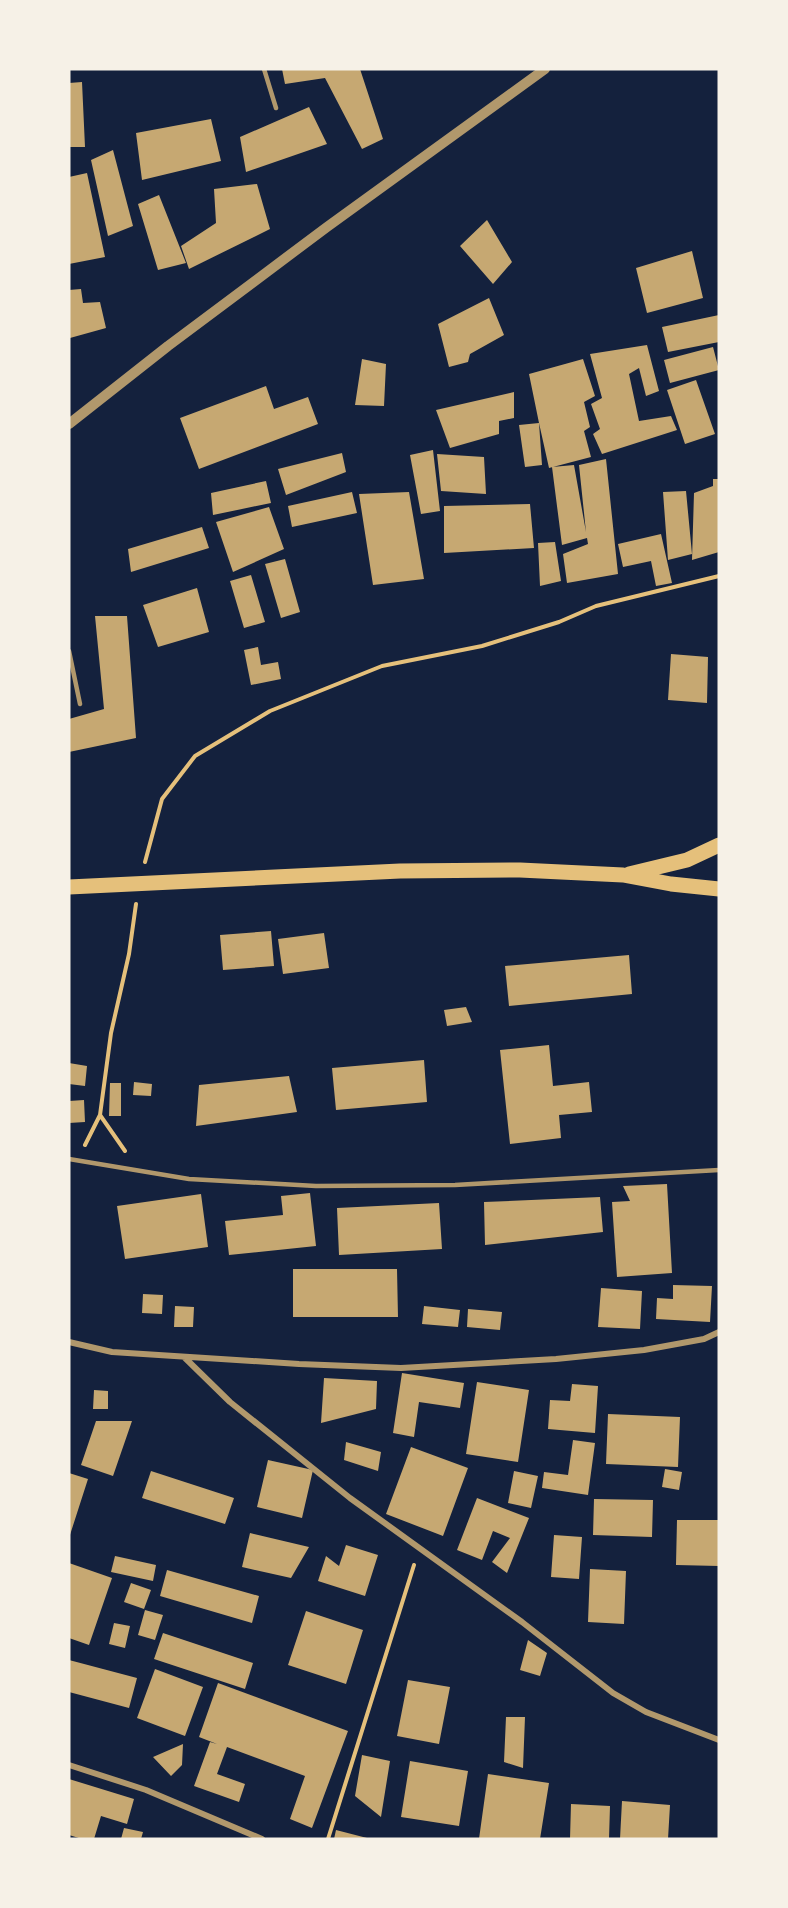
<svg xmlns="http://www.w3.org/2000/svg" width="788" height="1908" font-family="Karla,sans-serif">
<rect width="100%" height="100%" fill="#14213d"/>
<!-- building -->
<path fill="#c6a872" d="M282,69h78l23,70 -21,10 -37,-71 -40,6z
M82,82l3,65h-16v-64z
M309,107l18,37 -81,28 -6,-35z
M211,119l10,42 -79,19 -6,-47z
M113,150l20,76 -25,10 -17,-76z
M87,173l18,84 -36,7v-87z
M257,184l13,45 -81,40 -8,-23 35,-23 -2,-34z
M159,195l27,68 -28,7 -20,-66z
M487,220l25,42 -19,22 -33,-38z
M692,251l11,47 -56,15 -11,-45z
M81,289l2,14 17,-1 6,26 -36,10 -1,-48z
M489,298l15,37 -34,19 -2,8 -19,5 -11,-43z
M719,315v27l-51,10 -6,-25z
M647,345l12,46 -13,5 -7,-28 -10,6 10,47 32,-5 6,14 -75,24 -9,-20 7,-5 -9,-25 11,-6 -12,-44z
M713,347l6,23 -49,13 -6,-23z
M362,359l24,5 -2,42 -29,-1z
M583,359l12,37 -11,6 6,25 -6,4 7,26 -42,11 -10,-45 3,42 -17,2 -6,-42 20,-2 -10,-49z
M696,380l19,54 -30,10 -18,-54z
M266,386l8,23 34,-12 10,27 -119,45 -19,-51z
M514,392v26l-15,3v13l-49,14 -14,-38z
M433,450l7,61 -19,3 -11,-59z
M342,453l4,19 -60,23 -8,-26z
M437,454l47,3 2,37 -45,-3z
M606,459l12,115 -51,9 -4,-29 25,-10 -1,-6 -25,7 -10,-78 22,-2 12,67 -7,-67z
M713,479h6v73l-27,8 2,-67 19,-7z
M266,481l5,22 -58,12 -2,-22z
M686,491l6,63 -24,6 -5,-68z
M352,492l5,21 -65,14 -4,-21z
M409,492l15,87 -51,6 -14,-91z
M530,504l4,44 -90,5v-47z
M269,507l15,42 -51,23 -17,-50z
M202,527l7,21 -78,24 -3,-23z
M661,534l11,49 -16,3 -5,-25 -28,6 -5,-23z
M555,542l6,39 -21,5 -2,-43z
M285,559l15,53 -19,6 -16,-54z
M251,575l14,47 -21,6 -14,-47z
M197,588l12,44 -51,15 -15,-42z
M95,616h32l9,122 -67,14v-33l35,-10z
M258,647l3,18 17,-3 3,17 -30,6 -7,-35z
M671,654l37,3 -1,46 -39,-3z
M271,931l3,35 -51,4 -3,-35z
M324,933l5,35 -46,6 -5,-35z
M629,955l3,39 -123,12 -4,-40z
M466,1007l6,15 -25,4 -3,-16z
M549,1045l4,41 36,-4 3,30 -33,3 2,23 -51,6 -10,-94z
M424,1060l3,42 -91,8 -4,-42z
M69,1063l18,3 -2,20 -16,-2z
M289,1076l8,36 -101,14 3,-41z
M134,1082l18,2 -1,12 -18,-1z
M110,1083h11v33h-12z
M84,1100l1,22 -16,1v-22z
M667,1184l5,89 -55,4 -5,-75 18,-1 -7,-15z
M310,1193l6,53 -87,9 -4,-34 58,-6 -2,-19z
M201,1194l7,53 -83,12 -8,-53z
M600,1197l3,35 -118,13 -1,-43z
M439,1203l3,46 -103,6 -2,-47z
M293,1269h104l1,48h-105z
M673,1285l39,1 -2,36 -54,-3 1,-21 16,1z
M601,1288l41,3 -2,38 -42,-2z
M143,1294l20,1 -1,19 -20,-1z
M175,1306l19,1 -1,20h-19z
M424,1306l36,4 -2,17 -36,-3z
M468,1309l34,3 -2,18 -33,-3z
M402,1373l62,10 -4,25 -41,-6 -5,35 -21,-4z
M324,1378l53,3 -1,28 -55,14z
M477,1382l52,8 -11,72 -52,-8z
M572,1384l26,2 -3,47 -47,-4 2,-29 20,1z
M94,1390l14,1v18h-15z
M608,1414l72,3 -2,50 -72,-3z
M96,1421h36l-19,55 -32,-11z
M573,1440l22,3 -7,52 -46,-7 2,-16 24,3z
M346,1442l35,10 -3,19 -34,-11z
M411,1447l57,21 -25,68 -57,-22z
M268,1460l45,10 -11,48 -45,-11z
M665,1469l17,3 -3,18 -17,-3z
M151,1471l83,27 -9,26 -83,-26z
M514,1471l24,5 -7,32 -23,-5z
M69,1473l19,6 -19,59z
M477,1498l52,20 -22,55 -15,-11 18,-24 -17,-7 -11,29 -25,-10z
M594,1499l59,1 -1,37 -59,-2z
M677,1520h42v46l-43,-1z
M250,1533l59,14 -18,31 -49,-11z
M554,1535l28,2 -3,42 -28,-2z
M346,1545l32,10 -13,41 -47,-15 8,-25 13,10z
M115,1556l41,9 -3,16 -42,-9z
M69,1563l43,15 -23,67 -20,-7z
M590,1569l36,2 -2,53 -36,-2z
M167,1570l92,26 -7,27 -92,-27z
M131,1583l20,7 -7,19 -20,-7z
M145,1610l18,5 -8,25 -17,-5z
M306,1611l57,19 -17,54 -58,-19z
M114,1623l16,3 -5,22 -16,-4z
M163,1633l90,30 -8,26 -91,-30z
M528,1640l19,13 -7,23 -20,-6z
M69,1660l68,18 -8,30 -60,-16z
M155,1669l48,18 -18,49 -48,-18z
M408,1680l42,7 -11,57 -42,-8z
M218,1683l130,48 -36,97 -22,-9 15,-43 -78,-29 -10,27 28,10 -6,18 -45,-16 16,-44 7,2 -18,-7z
M506,1717h19l-2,51 -19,-6z
M183,1744l-1,21 -11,11 -18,-19z
M362,1755l28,6 -9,56 -26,-21z
M410,1761l58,10 -9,55 -58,-9z
M488,1774l61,9 -9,56h-61z
M69,1779l65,20 -7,25 -26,-8 -7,23h-12l-13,-4z
M622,1801l48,4 -2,34h-48z
M571,1804l39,2 -1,33h-39z
M124,1828l19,4 -2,7h-20z
M336,1830l31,8v1h-33z"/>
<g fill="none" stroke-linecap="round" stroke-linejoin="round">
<!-- path -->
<path stroke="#e5c07b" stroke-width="4" d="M145,862l17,-63 33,-43 75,-45 112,-45 100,-20 77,-24 37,-16 123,-30
M100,1115l25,36
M85,1145l15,-30 11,-82 18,-79 7,-50
M328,1839l86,-274"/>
<!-- service -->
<path stroke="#b1986c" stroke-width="4.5" d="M264,69l12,39
M69,651l11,53
M69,1159l120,20 127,7 139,-1 264,-15"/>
<!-- minor -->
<path stroke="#b1986c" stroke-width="6" d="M69,1342l43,10 187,12 102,4 155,-9 88,-9 60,-11 15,-7
M184,1357l46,45 120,96 172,124 91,71 33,19 73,28
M69,1765l77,25 116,49"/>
<!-- tertiary -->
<path stroke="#b1986c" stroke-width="10" d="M69,424l99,-78 159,-119 218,-158"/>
<!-- primary -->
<path stroke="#e5c07b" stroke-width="15" d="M629,874l58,-14 32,-15
M69,887l331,-16 120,-1 103,5 48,9 48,5"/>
</g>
<!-- border -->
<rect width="788" height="1908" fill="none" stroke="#f6f1e7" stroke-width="141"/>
</svg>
